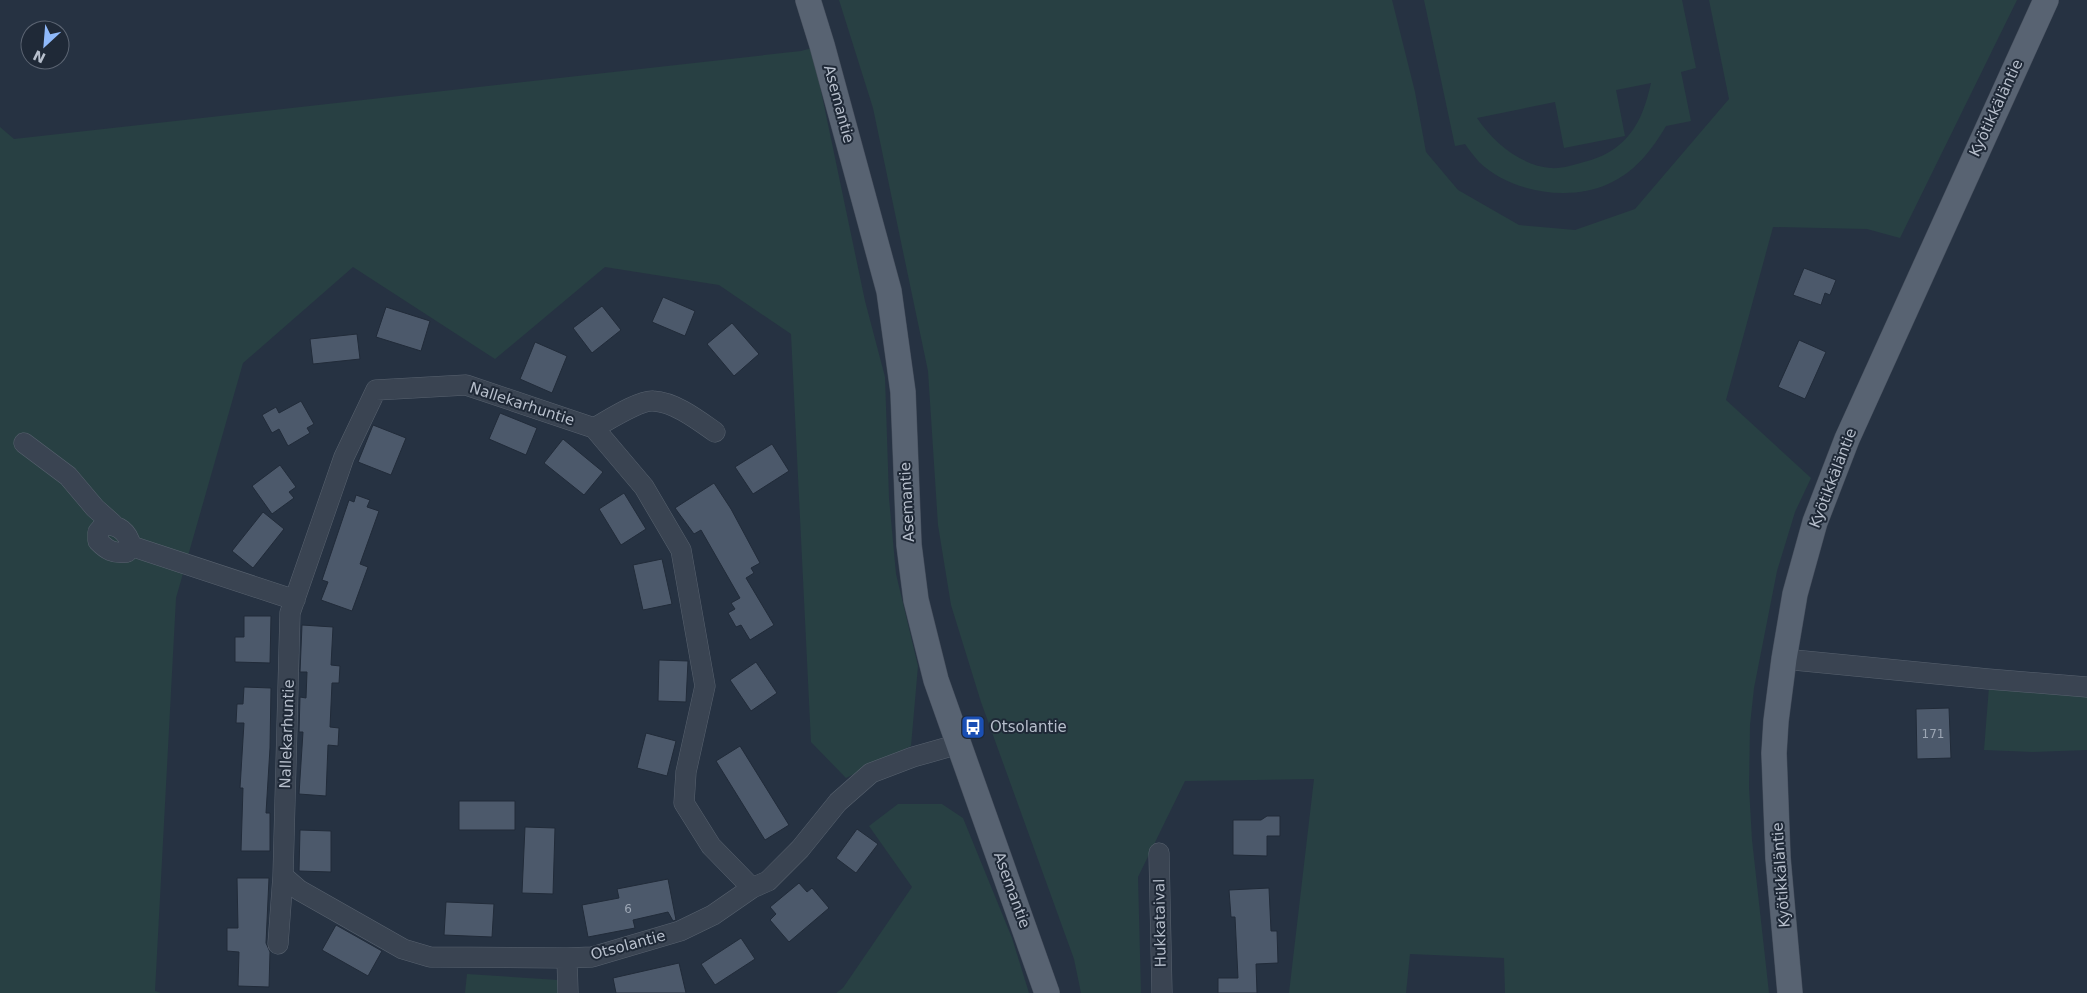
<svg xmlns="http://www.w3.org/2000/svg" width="2087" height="993" font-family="'DejaVu Sans',sans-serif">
<rect width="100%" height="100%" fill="#263242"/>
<!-- green -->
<path fill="#284043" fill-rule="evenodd" d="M839,0h553l23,92 11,60 32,38 61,35 56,5 60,-21 94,-110 -20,-99h308l-117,238 -33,-9 -94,-2 -47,173 85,78 -16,34 -18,59 -23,117 -4,37 -1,62 3,53 17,153h-264l-1,-35 -94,-4 -4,39h-117l25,-214 -129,2 -47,96 3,116h-60l-7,-34 -93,-257 -30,-97 -13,-80 -10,-154 -55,-263z
M1424,0h258l14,68 -15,4 10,49 -25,5c-14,24 -32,47 -58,58 -39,18 -98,8 -129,-22 -5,-6 -10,-12 -14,-18l-10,2zM1651,83c-4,18 -10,38 -22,52 -11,14 -28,23 -45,27 -10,3 -23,7 -34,6 -30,-3 -57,-26 -73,-50l78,-16 9,46 61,-12 -9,-46z
M812,48l53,253 20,76 4,121 7,76 22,92 -7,80 -65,32 -35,-36 -20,-408 -72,-49 -114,-18 -110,92 -142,-92 -110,96 -67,235 -21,393 6,2h-161v-866l14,12 787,-88z
M1989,687l98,8v55l-54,2 -49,-2z
M898,804h44l21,14 49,120 17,55h-193l7,-5 69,-101 -43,-61z
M467,974l91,6v13h-93z"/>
<!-- building -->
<path fill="#4c596b" stroke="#212b39" d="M1804,268l32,12 -6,15 -5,-2 -4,12 -28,-10z
M663,297l32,14 -10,25 -33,-14z
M602,306l19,24 -29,23 -19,-25z
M386,307l44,14 -9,30 -45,-14z
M732,323l27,31 -25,22 -27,-32z
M357,334l3,25 -47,5 -3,-25z
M1799,340l27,12 -21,47 -27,-12z
M535,342l32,14 -15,37 -32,-14z
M301,401l13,23 -7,4 3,5 -22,13 -9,-17 -7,4 -10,-18 14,-8 3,6z
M500,413l37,15 -11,27 -37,-16z
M373,425l33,13 -15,37 -33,-13z
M563,439l40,33 -19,23 -40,-32z
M772,444l17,27 -36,23 -18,-27z
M280,465l16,22 -7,5 5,6 -22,16 -20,-28z
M714,483l17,26 29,54 -9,5 3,5 -8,5 28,47 -24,15 -9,-15 -5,2 -8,-14 7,-4 -4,-6 9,-5 -39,-68 -7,4 -19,-26z
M624,493l22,36 -25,16 -22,-36z
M356,495l14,5 -3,7 12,4 -19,53 8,3 -16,44 -31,-11 7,-18 -6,-2 27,-80 5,2z
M263,512l21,17 -31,39 -21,-17z
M662,559l10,45 -29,6 -10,-45z
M244,616h27l-1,47 -35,-1v-25h9z
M302,625l31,2 -2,38 9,1 -1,17h-7l-2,44 9,1 -1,18 -10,-1 -2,51 -27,-2 4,-62h-4l1,-35 6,1 1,-26h-7z
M659,660l29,1 -2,41 -28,-1z
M756,662l21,31 -26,18 -21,-31z
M244,687l27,1 -1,60 -4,65h4v38h-29l2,-63h-3l4,-65h-8l1,-19h6z
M1949,708l2,50 -34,1 -1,-50z
M646,733l30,8 -9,35 -30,-8z
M740,746l49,79 -24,15 -49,-79z
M459,801h56v29h-56z
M1267,816h13v20h-13v20l-34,-1v-35h28z
M525,827l30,1 -2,66 -31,-1z
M857,829l21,15 -22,29 -20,-15z
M300,830l31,1v41l-32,-1z
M237,878h32l-3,65 4,9 -1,35 -31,-1 1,-34 -12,-1v-23h11z
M668,879l8,41 -3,1 -5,-9 -35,8 2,8 -47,9 -6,-32 37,-7 -2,-9z
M799,883l8,9 5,-4 17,20 -40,34 -19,-22 6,-6 -6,-7z
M1269,888l2,43h6l1,32 -22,1 1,29h-39v-15h20l-3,-61h-4l-2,-27z
M446,902l48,2 -2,33 -48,-2z
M336,925l46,26 -14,25 -46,-26z
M741,938l14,21 -40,26 -14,-21z
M679,963l7,30h-70l-3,-15z"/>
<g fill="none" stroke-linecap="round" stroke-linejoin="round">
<!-- minor casing -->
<g stroke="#58626f" stroke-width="21">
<path id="minor" d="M594,428c13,-7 45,-28 59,-27 22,1 45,19 62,31
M24,443l44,33 27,32 18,16
M131,546c-3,-14 -13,-22 -27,-21l-6,7v9c9,9 15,13 29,11l4,-6 164,54
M1784,659l204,20 99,8
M1159,853l3,140
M283,876l16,14 104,59 27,8 137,1 25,-1 88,-26 33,-16 39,-27 16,-7 32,-32 38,-47 33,-29 42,-16 46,-13
M278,944l5,-68 7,-263 54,-156 32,-67 90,-5 128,43 50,59 37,63 24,136 -19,86 -2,31 27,43 41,42
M567,958l1,35"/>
</g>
<!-- major casing -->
<g stroke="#444d5b" stroke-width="26">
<path id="major" d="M808,0l14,45 67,246 14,101 6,153 7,55 20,80 111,313
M1790,993l-12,-135 -4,-105 2,-32 8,-62 11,-65 20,-72 32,-83 199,-439"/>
</g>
<!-- minor -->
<use href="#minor" stroke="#3a4452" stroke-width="20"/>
<!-- major -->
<use href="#major" stroke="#586372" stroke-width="25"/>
</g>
<!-- icons -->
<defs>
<g id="bus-square" transform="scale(1.25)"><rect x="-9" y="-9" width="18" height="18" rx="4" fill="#1a4fb4" stroke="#1f2937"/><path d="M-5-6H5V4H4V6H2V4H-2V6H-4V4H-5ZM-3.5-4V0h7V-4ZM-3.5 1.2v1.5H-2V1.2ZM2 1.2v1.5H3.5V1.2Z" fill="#fff"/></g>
</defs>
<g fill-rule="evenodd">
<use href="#bus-square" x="973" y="727"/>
</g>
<g text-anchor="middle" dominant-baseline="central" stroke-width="4" stroke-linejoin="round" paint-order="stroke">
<!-- number labels -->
<g font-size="12" fill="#9ca6b4">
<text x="1933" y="734">171</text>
<text x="628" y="909">6</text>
</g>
<!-- street labels -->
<g font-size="15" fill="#b7bfcc" stroke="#1f2937">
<text transform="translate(839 104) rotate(75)">Asemantie</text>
<text transform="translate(1996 108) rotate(-65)">Kyötikkäläntie</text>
<text transform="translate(522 404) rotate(18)">Nallekarhuntie</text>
<text transform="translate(1833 478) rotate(-69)">Kyötikkäläntie</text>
<text transform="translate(907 502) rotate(-93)">Asemantie</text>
<text transform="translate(287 734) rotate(-88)">Nallekarhuntie</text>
<text transform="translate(1781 875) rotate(-94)">Kyötikkäläntie</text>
<text transform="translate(1012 890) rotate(70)">Asemantie</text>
<text transform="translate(1160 923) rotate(-91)">Hukkataival</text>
<text transform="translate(628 945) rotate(-15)">Otsolantie</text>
</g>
<!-- poi labels -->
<g font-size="15" fill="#b7bfcc" stroke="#1f2937" text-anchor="start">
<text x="990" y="727">Otsolantie</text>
</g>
</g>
<!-- north arrow -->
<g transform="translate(45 45) rotate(206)"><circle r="24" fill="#1f2937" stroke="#5c6573"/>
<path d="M0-4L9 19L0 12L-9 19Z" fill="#8fb9fa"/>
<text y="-8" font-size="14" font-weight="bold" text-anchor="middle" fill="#b7bfcc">N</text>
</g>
</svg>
